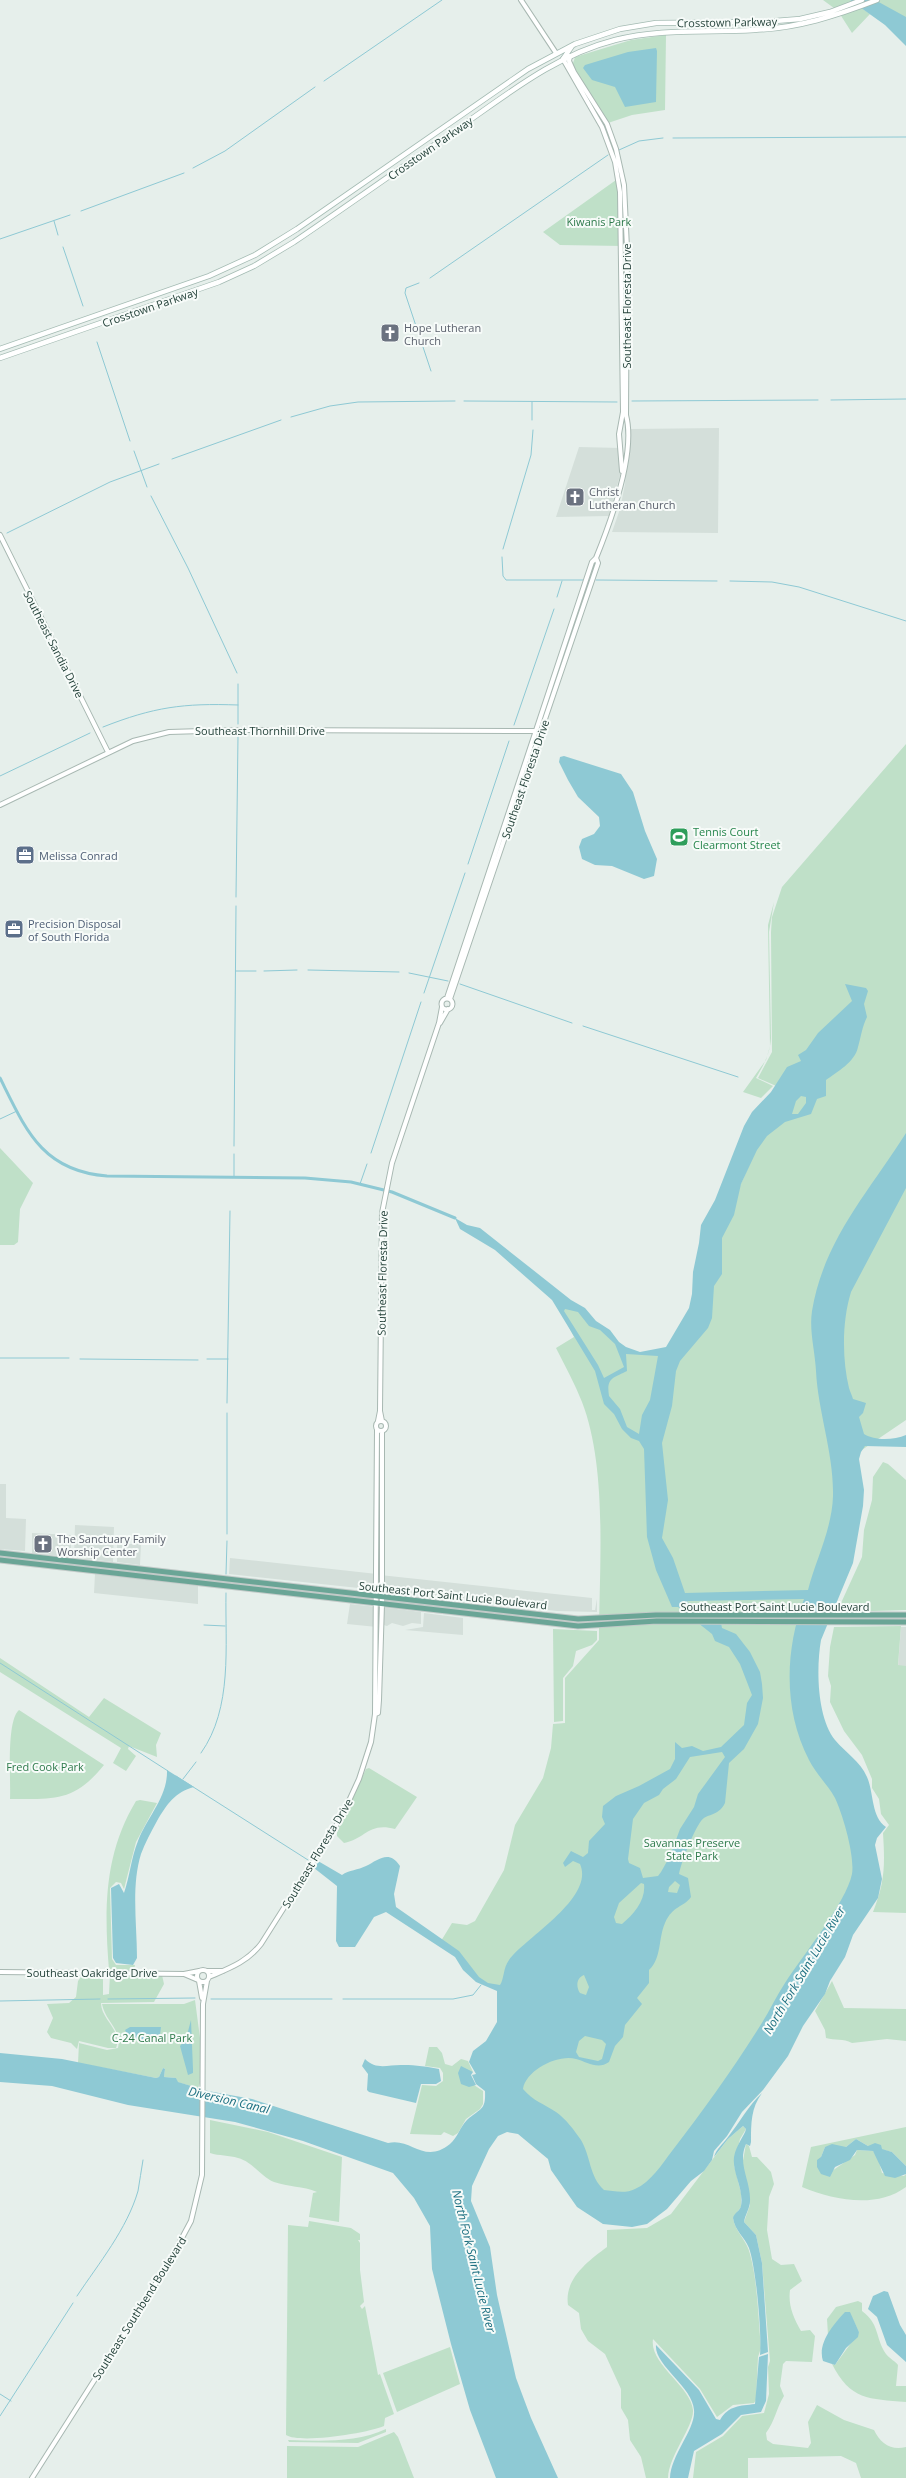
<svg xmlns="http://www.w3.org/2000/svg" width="906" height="2478" font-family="'Open Sans',sans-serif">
<rect width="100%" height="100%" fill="#e6efeb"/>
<!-- built -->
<path fill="#d4dfda" d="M719,428l-1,105 -106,-1 8,-23 5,-25 4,-52 2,-3z
M579,447l42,1 -1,27 -11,41 -53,1z
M0,1484h6v34l20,1 -1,32 -25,-2z
M75,1525l39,2 -1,35 -39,-5z
M32,1533l39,2v22l-39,-4z
M117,1544h24l-1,21 -23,-3z
M230,1558l147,16v16l-148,-16z
M95,1574l103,12v18l-104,-11z
M380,1575l212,23v12h3l2,-11v13l-40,-1 -177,-21z
M350,1604l27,3v20l-30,-3z
M380,1607l41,5v12l-9,-1 -9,3 -11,-3 -5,3 -7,-2z
M424,1613l39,5v17l-58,-5 18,-3z
M901,1627h5v40h-8z"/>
<!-- green -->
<path fill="#bfe0c8" d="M823,0h27l20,14 -18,19 -14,-22z
M864,0h42v33z
M666,35l-1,75 -33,5 -24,8 -36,-57 3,-9 56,-17z
M616,180l5,7 2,59 -63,-1 -17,-13z
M906,744v676l-56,38 -44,244 46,97 10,85 -210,318 -42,8 -93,-112 7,-97 -46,-21 -37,-39 11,-18 15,2 8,-4 29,-51 11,-45 28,-47 8,-30 2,-24 12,-1v-45l34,-38c0,-71 9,-171 -17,-238 -7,-18 -17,-36 -26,-54l18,-11 -12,-24 1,-7 8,-2 49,43 18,6 29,3 26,-27 10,-60 80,-180 -25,-11 14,-26 -1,-120 1,-15 10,-30z
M774,902l-5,30 2,106c-1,16 -7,26 -15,40l17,8 -12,12 -18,-6 23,-32 4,-14 -2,-121z
M0,1148l33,35 -13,26 -2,33 -4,3h-14z
M883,1462l5,2 18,16v130l-66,2 1,-9 21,-46 2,-27 8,-30 1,-23z
M901,1626l-3,39 8,1v247l-33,-1c12,-30 12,-47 10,-79l6,-8 -8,-11 -2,-15 -7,-11v-9l-10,-24 -18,-24 -14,-29 1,-16 -3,-10 2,-29 4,-20z
M553,1629l44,2v9l-5,5 -16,6 -3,15 -10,12v43l-9,1z
M0,1658l89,59 15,-19 57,35 -5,12 1,12 -28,-11 -1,3 8,7 -10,15 -13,-8 8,-15 -121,-76z
M19,1710l85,55c-30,37 -49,34 -94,34 1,-18 -4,-78 9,-89z
M369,1768l48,29 -22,32c-27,-7 -29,10 -51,14l-7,-7v-5l29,-62z
M140,1800l17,3 -21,39 -12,47 -3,-6 -5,-1 -6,6 2,71 4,6h19l-1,5h-25c-5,-61 -5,-116 27,-169z
M110,1974l52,1 2,9 -10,18 -53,1c0,17 22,27 15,45h-8l-29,-7 -2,8 -6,-6 -20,-5 -4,-6 6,-14 -6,-14 22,-1 7,-6 2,-16 3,-4h22v18l6,-1z
M832,1981l12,27 62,1v32l-19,-2 -35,4c-9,-5 -17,-2 -26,-5l-1,-8 -10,-19z
M195,2000l5,38v45l-2,5 -21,-6 -1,-4 -12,-1 1,-8 -2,-1 -4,9 -3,1 -78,-15 1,-20 28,7 11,-2c4,-19 -13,-27 -16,-44h82z
M429,2047h8l5,6 3,11 7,2 9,-7 7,2 5,11 -5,-1 6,14 9,6v13l-3,5 -14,10 -8,14 -5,3 -9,-4 -3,3 -31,-1 12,-49 14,1 7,-5v-8l-3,-5 -15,-2z
M210,2120l58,12 74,25 -3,65 -30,-5 4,-24 4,-1c-14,-6 -29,-5 -43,-10 -14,-6 -21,-20 -36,-24 -9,-3 -19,-2 -28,-5z
M743,2126l3,3 -6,10 -6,26 7,28v14l-8,11c2,14 14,22 17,36 8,30 8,63 11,94l-3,9 -2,43 -2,3 -21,2 -16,12 -17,-28 -47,-50c-4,25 38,47 40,71 1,16 -24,45 -25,68h-22l-5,-21 -11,-17 -2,-20 -7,-12v-19l-16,-35 -17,-13 -7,-12 -2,-16 -11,-8c-4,-26 20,-44 39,-58v-17l40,-2 24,-14 57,-75z
M906,2127v39l-14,-14 -24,-6 -12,-7 -10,8h-21l-4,10 11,14 23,-16 2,-5 16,1 5,7 4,15 22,3 2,-2v13c-30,22 -72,13 -104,0l9,-40z
M746,2144l3,2 3,11h5l14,15 3,12 -5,13 -2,33 5,29 9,6 13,-1 8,17 -12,9c-2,15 3,27 11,41l9,-1 5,6 -3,26 -26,-1 -3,3 -3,22 4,10c-8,13 -9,25 -18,37l1,7 6,4 35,4 3,-5 -3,-21 9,-17 27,15 30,10c6,13 17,21 32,17v31h-45l-5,-15 -15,-7 -93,2v20h-55l3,-26 27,-16 19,-20 22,-3 5,-19 -1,-27 2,-6 -8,-98 -6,-28 -12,-13 6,-17 -8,-39z
M309,2221l42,7 9,6v6h-2l2,3v27l4,32 -4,4 2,3 3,-3 13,69 2,-1 14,40 -9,4 -1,8c-16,7 -84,18 -98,9l2,-210 20,2z
M858,2301l4,2v8c18,13 13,27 24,43 4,5 9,7 12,11l-2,21h10v16c-37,-3 -56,-2 -74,-38l3,1 24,-33 -8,-16 -13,4 -10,15 -1,-16 9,-12z
M450,2347l10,37 -63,28 -14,-39z
M386,2429v3l-28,11 -69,-1 -1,-2c32,1 68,3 98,-11z
M394,2432l4,5 16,41h-127v-32l71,1z"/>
<!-- water -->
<path fill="#8ec9d4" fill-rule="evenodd" d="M850,0h25l31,17v29l-21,-21z
M656,48l1,3 -1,51 -31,5 -10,-20 -23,-7 -9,-12 2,-3 43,-13z
M564,756l57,18 12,18 12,39 12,28 -3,17 -10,3 -32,-13 -17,-1 -13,-6 -3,-12 3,-8 12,-5 6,-8 -1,-9 -21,-20 -10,-17 -9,-18 1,-5z
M845,984l21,4 2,3 -4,13 3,13c-5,10 -6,20 -9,30 -3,15 -21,25 -32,33v16l-9,3 -6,15 -26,8 -18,14 -10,14 -16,34 -7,31 -12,23v36l-8,12 -2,32 -4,10 -28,33 -4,10 -4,35 -10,37 6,57 -6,38 11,20 12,35 123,-3c8,-31 24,-61 25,-94 1,-42 -15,-84 -17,-125 -1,-20 -7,-40 -4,-60 12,-72 57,-119 94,-178v55l-55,104c-9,29 -9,67 -2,96 1,4 3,7 4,11l13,4 -3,10 -4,4 5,17c11,7 30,6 42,1v12l-41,-1 -4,6 -2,7 5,31 -1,16 -10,57 -32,77c-5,29 -4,77 14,100 11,13 25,21 32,37 7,16 4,40 19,50l-9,11 -2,7 7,34 -4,19 -25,37 -8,22 -15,24 -5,13 -22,32 -15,30 -25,34 -21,22 -15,24 -13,15 -2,9 -8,11 -13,10 -24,28 -20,15 -15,3 -29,-3 -26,-17 -26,-37 -3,-11 -30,-25 -11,-2 -9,4 -9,13 -17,37 -1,15 19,46 7,48 19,83 15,40 27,60h-62l-26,-68 -19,-66 -19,-75 -2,-43 -16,-28 -21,-25 -90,-32 -68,-19 -107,-17 -76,-19 -52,-4v-29l62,6 94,19 3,-1 4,-9 2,1 -1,8 12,1 2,4 30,9 44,8 136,44c23,-6 36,22 62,1 8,-7 10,-17 17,-24 13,-12 19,-9 18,-29l-9,-7 -4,-9 4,-1 -7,-12 4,-11 13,-10 11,-19v-31l-21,-9 -13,-12 -8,-13 -69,-45 -12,5 -19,30h-16l-3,-6 1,-55 -23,-18 4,-7 24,14c7,-5 16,-5 24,-9 12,-6 23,-17 34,0l-6,28 2,13 63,44 20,26 9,6 12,2c4,-5 3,-17 9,-25 17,-23 86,-62 71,-96l-7,-3 -8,6 -2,-4 8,-12 12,6 5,-4 1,-12 16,-17 -3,-7 1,-11 13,-10 23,-10 31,-17 5,-10v-17l7,6 10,-2 11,5 18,-4 23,-22 3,-22 5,-8 -12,-31 -11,-17 -14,-6 -3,-7 -34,-27h-6l-16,-37 -9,-33 -3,-88 -5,-8 -8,-3 -9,-9 -8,-15 -10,-10 -9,-33 -43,-71 -57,-50 -35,-21 -5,-11 12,7 13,3 91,72 14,8 11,13 14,9 9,12 7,5 14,5 26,-5 23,-39 3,-14 1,-22 6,-29 2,-18 14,-25 29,-74 8,-14 19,-20 16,-25 14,-6 -3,-6 8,-5 12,-17 34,-32zM801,1096l5,1v6l-8,11h-6l4,-13zM565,1309l13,3 11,14 11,4 15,14 9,23 -20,11 -6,-13 -34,-54zM626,1354l32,2 -8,44 -8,15 -3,19 -12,-7 -7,-18 -11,-13c-3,-19 5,-18 18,-25zM804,1599c-19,51 -21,111 5,161 7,14 19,25 26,38 8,17 20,58 17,76 -6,29 -49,81 -67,109 -9,14 -16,29 -25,43 -27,43 -57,85 -88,125 -10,13 -21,31 -37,38 -9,5 -22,2 -31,1 -15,-14 -13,-33 -23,-50 -7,-10 -15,-21 -25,-28 -12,-8 -23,-11 -33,-23 3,-19 35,-35 53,-30 11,3 22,11 33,3l6,-16 8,-9 2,-12 17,-21 -5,-6 12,-15v-13c13,-12 9,-31 16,-47 8,-18 18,-15 26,-26l-3,-19 -9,-4c2,-11 15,-44 22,-53 6,-8 17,-4 24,-18l4,-40 15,-14 14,-25 5,-26 -1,-14 -2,-12 -10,-20 -14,-18 -14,-6 -3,-15 -8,-5 -21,-3 -3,-4zM722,1752l3,5 -27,37 -4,13 -14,22 -10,27 -9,16 -3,4 -15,2 -3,-10 -11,-5 -1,-4 5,-40 11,-16 15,-8 4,-6 13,-10 14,-22zM675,1881l5,4 -3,8 -9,-1 1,-5zM641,1883l3,1c2,16 -10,30 -22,40l-6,-1 -2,-6 5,-14zM584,1975l5,12 -3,8 -6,-2c-4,-6 -4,-15 4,-18zM585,2036l17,4 4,4 -4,15 -4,2 -19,-4 -3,-5 3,-11z
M167,1770l27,17c-19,5 -27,17 -37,34 -6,11 -12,22 -16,33 -10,32 -4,71 -4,104l-4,7 -17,-2 -3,-5 -2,-70 8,-4 5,9c6,-17 7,-35 14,-52 9,-24 30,-44 29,-71z
M191,2020l2,49v4l-5,2 -8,-29 6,-7z
M130,2027h31l-2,16 -30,-5 -4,-8z
M365,2059c12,12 24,5 39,6 11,0 25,2 35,4l2,12 -5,3h-15l-5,19 -47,-11 -2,-2 1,-16 -6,-8z
M461,2066l12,6 -2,3 5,10 -7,2 -8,-3 -3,-11z
M762,2093c-11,15 -11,30 -11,49l-1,4 -4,-2c-9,20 5,37 4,57 0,7 -5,14 -6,21l12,13 6,28 6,89 -8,3c2,-21 -4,-88 -11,-107 -5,-12 -14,-17 -16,-30 1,-5 7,-7 8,-12 3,-18 -9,-33 -7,-49 2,-12 11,-22 12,-28l-3,-3 -15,13 -14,18c2,-8 9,-13 14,-20 12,-15 20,-31 34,-44z
M856,2139l12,7 7,-3 6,2 1,4 10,3 14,14v8l-11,4 -10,-2 -12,-25 -16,-1 -7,10 -15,7 -5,10 -9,-3 -4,-7v-7l4,-3 4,-10 7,-3 14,3z
M884,2291l4,1 12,33 6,10v27l-19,-17 -10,-28 -9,-8 5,-13z
M845,2312h5l9,20 -1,5 -12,11 -11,17 -12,-4c-6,-18 11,-37 22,-49z
M656,2345l43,45 17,29 4,1c9,-15 20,-14 35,-16l4,-47 9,-3 -2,47 -5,11 -20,3 -19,19 -28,17 -6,27h-18c1,-24 26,-49 24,-68 -1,-23 -40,-45 -38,-65z"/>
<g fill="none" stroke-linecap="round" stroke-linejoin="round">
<!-- stream -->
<path stroke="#8ec9d4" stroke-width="1" d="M324,81l118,-81
M673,138l233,-1
M619,150l20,-9 24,-3
M193,168l32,-17 90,-64
M81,211l103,-38
M54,221l4,14
M0,239l70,-24
M63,247l20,59
M430,278l178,-123
M419,283l-13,5 -1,5 26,78
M97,342l33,99
M831,400l75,-1
M464,401l153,1
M632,401l186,-1
M532,402v18
M291,417l39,-11 28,-4 97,-1
M134,451l13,36
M172,459l109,-39
M151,496l37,72 49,105
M7,533l103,-51 49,-18
M503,549l28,-94 2,-25
M502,557l1,19 3,4h77
M596,580l121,1
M730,581l42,1 27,5 107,34
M557,597l5,-16
M238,684v40
M514,725l40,-116
M103,727c51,-20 80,-24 135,-22
M0,776l90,-43
M468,864l41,-123
M236,897l2,-161
M308,970l91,2
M236,971h20
M264,971l33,-1
M409,973l39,8
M460,984l112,39
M424,993l41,-120
M583,1026l155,51
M0,1119l17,-8
M234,1146l2,-240
M371,1153l50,-151
M234,1154v23
M360,1184l7,-20
M0,1358h69
M80,1359l118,1
M207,1359h21
M227,1403l3,-192
M227,1413v121
M226,1574l1,-33
M204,1625l21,1
M0,1663l168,108
M201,1753c32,-45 24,-107 25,-160
M176,1776l132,84
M183,1779l13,-17
M108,1999l87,-1
M211,1999h121
M343,1999h110l20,-4 8,-10
M0,2001l100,-2
M77,2296c22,-33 50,-67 61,-105 2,-10 3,-21 5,-31
M0,2394l11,7
M0,2416l73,-113"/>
<!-- canal -->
<path stroke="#8ec9d4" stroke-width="3" d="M0,1078c26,52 42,93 107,98l198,2 46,4 41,10 63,26"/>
<!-- tertiary casing -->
<g stroke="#a8b8b2" stroke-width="6">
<path id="tertiary" d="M521,0l35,53
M563,59l39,68 13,35 5,30 3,220 -4,22 3,37
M0,535l108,217
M0,805l133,-64 36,-9 67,-2 299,1
M447,998l145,-436 4,-4c15,-37 40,-105 30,-143l1,-167 -3,-63 -8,-36 -9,-25 -33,-52 -5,-11 1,-5
M441.5 1004a5.5 5.5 0 1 1 11 0a5.5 5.5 0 1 1-11 0Z
M450,999l148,-436 -2,-5
M440,1023l8,-14
M380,1411l2,10
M376 1426a5 5 0 1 1 10 0a5 5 0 1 1-10 0Z
M378,1421l2,-10 2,-198 10,-50 47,-140 3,-16
M375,1714l3,-1 1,-13 3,-96v-173
M197 1976a6 6 0 1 1 12 0a6 6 0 1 1-12 0Z
M207,1971h16
M0,1972l184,2 15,-3
M184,1974l14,6
M209,1977c21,-9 38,-15 52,-33l81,-128 17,-37 12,-37 4,-28 2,-284
M199,1981l3,17
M32,2478l135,-212 24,-45 11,-46 1,-171 4,-23"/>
</g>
<!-- secondary casing -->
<g stroke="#a4bbb3" stroke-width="6">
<path id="secondary" d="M563,59l9,-13
M0,349l209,-73 46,-21 42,-26 231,-160 47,-25 45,-15 36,-6 105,-1 39,-3 30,-7 32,-12
M0,358l219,-76 35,-16 40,-24c56,-38 111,-77 166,-115 49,-34 96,-72 155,-87 46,-12 92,-7 139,-10 44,-2 82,-14 123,-30"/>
</g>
<!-- primary casing -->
<g stroke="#c2cac8" stroke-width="7">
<path id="primary" d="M0,1553l578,66 78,-4h250
M0,1560l578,66 79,-5 249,1"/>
</g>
<!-- tertiary -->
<use href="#tertiary" stroke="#fff" stroke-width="4"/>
<!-- secondary -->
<use href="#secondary" stroke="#fff" stroke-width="4.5"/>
<!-- primary -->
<use href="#primary" stroke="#6aa596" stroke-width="5"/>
</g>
<!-- icons -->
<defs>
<g id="church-square" transform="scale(1)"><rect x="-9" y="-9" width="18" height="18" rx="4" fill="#6b7280" stroke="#f7fbf9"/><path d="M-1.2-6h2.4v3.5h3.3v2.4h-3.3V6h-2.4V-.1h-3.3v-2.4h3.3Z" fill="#fff"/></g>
<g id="stadium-square" transform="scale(1)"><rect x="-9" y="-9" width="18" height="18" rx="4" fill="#2e9e5b" stroke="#f7fbf9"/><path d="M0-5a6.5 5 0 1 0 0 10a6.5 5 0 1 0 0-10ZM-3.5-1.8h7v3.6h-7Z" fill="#fff"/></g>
<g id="office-square" transform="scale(1)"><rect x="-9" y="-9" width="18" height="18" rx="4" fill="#5c6f8a" stroke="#f7fbf9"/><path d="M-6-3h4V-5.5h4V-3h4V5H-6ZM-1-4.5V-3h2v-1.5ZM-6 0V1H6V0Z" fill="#fff"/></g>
</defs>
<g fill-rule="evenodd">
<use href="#church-square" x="390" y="333"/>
<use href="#church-square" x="575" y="497"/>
<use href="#stadium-square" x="679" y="837"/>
<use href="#office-square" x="25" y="855"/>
<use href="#office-square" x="14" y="929"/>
<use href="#church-square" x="43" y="1544"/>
</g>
<g text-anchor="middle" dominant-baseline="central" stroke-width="4" stroke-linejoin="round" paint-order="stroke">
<!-- street labels -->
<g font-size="11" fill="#24423a" stroke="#f7fbf9">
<text transform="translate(727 22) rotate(-1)">Crosstown Parkway</text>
<text transform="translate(430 148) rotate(-35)">Crosstown Parkway</text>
<text transform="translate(626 306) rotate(-90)">Southeast Floresta Drive</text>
<text transform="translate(150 307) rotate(-19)">Crosstown Parkway</text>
<text transform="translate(54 644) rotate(63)">Southeast Sandia Drive</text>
<text x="260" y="730">Southeast Thornhill Drive</text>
<text transform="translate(525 779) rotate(-71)">Southeast Floresta Drive</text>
<text transform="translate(382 1273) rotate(-89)">Southeast Floresta Drive</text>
<text transform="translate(453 1595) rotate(6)">Southeast Port Saint Lucie Boulevard</text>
<text x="775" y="1606">Southeast Port Saint Lucie Boulevard</text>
<text transform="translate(317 1853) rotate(-59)">Southeast Floresta Drive</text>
<text x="92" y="1972">Southeast Oakridge Drive</text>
<text transform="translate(139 2308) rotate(-58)">Southeast Southbend Boulevard</text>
</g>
<!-- park labels -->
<g font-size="11" fill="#2d7a4b" stroke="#f7fbf9">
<text x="599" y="221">Kiwanis Park</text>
<text x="45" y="1766">Fred Cook Park</text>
<text x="692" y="1842">Savannas Preserve<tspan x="692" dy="13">State Park</tspan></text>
<text x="152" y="2037">C-24 Canal Park</text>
</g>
<!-- worship labels -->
<g font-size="11" fill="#5b616d" stroke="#f7fbf9" text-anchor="start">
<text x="404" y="327">Hope Lutheran<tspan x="404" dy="13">Church</tspan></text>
<text x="589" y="491">Christ<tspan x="589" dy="13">Lutheran Church</tspan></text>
<text x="57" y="1538">The Sanctuary Family<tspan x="57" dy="13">Worship Center</tspan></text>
</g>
<!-- leisure labels -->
<g font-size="11" fill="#27864d" stroke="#f7fbf9" text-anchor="start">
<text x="693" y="831">Tennis Court<tspan x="693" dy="13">Clearmont Street</tspan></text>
</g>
<!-- service labels -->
<g font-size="11" fill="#4e5e75" stroke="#f7fbf9" text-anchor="start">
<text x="39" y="855">Melissa Conrad</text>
<text x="28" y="923">Precision Disposal<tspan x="28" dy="13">of South Florida</tspan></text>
</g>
<!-- water labels -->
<g font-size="12" font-style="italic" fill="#1c6f80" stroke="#f7fbf9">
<text transform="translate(804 1970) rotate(-59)">North Fork Saint Lucie River</text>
<text transform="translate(229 2100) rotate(13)">Diversion Canal</text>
<text transform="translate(474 2261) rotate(76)">North Fork Saint Lucie River</text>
</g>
</g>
</svg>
